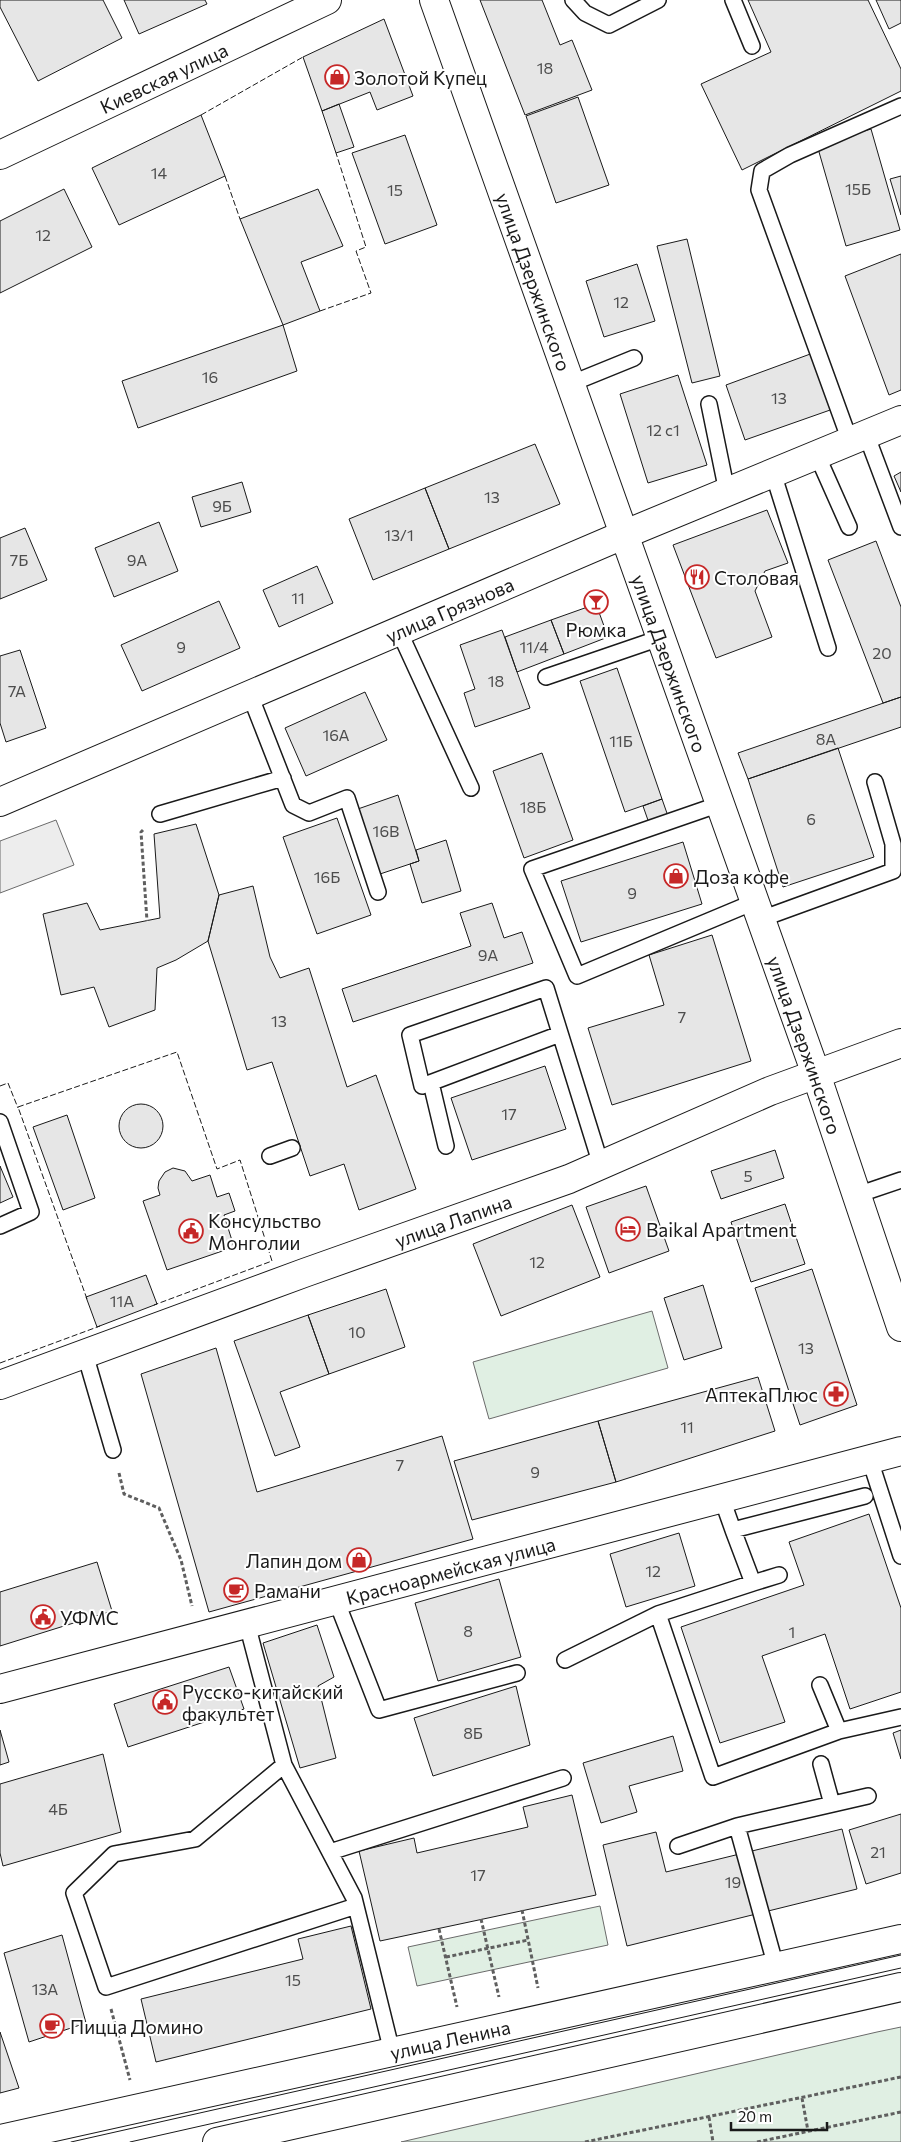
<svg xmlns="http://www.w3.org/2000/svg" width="901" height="2142" font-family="Commissioner,sans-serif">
<rect width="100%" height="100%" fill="#fff"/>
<!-- green -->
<path fill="#e0efe3" stroke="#6a6a6a" d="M652,1311l16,57 -179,51 -16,-57z
M600,1906l8,39 -191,41 -9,-39z
M901,2027v115h-500l476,-110z"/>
<!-- parking -->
<path fill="#ededed" stroke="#6a6a6a" d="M56,820l18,45 -74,28v-52z"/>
<!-- building -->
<path fill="#e6e6e6" stroke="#1a1a1a" d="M0,0h103l19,38 -84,43 -38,-74z
M124,0h81l2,4 -68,30z
M480,0h62l18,45 12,-5 20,50 -67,25z
M748,0h120l33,69v22l-159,79 -41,-86 70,-32z
M876,0h25v23l-12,6z
M384,19l29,77 -36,14 -7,-18 -48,19 -19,-54z
M578,97l31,88 -53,18 -30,-87z
M339,104l15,43 -18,6 -14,-42z
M201,115l24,61 -106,49 -27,-57z
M871,129l29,101 -54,16 -29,-101z
M405,135l32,90 -52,19 -33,-91z
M901,176v39l-11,-36z
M64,189l28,58 -92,46v-72z
M318,189l25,57 -42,16 19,49 -37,14 -43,-106z
M687,239l33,137 -28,7 -35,-137z
M901,254v136l-12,5 -44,-119z
M637,264l18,57 -51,16 -18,-56z
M283,325l14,46 -159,57 -16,-47z
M813,353l20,56 -88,31 -19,-55z
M678,375l29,90 -59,18 -28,-89z
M535,444l25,60 -111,45 -24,-61z
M901,472v20l-7,-16z
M242,482l9,30 -50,15 -9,-30z
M425,488l24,61 -76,31 -24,-61z
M767,510l21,53 -23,8 -10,20 17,46 -56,21 -43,-113z
M159,522l19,49 -64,26 -19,-49z
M25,528l22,52 -47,19v-61z
M876,541l25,66v90l-18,6 -55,-143z
M317,566l16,37 -54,24 -16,-37z
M219,601l21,47 -98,43 -21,-46z
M596,604l12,33 -44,17 -13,-34z
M551,620l13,34 -47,18 -12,-35z
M502,630l28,78 -55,19 -11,-34 11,-4 -15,-44z
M20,650l26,78 -40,14 -6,-19v-67z
M617,668l45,131 -37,13 -45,-131z
M365,692l22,48 -81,36 -21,-48z
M901,697v30l-153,52 -10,-26z
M838,748l36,109 -91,30 -35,-108z
M542,753l31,87 -49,18 -31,-87z
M398,795l21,66 -42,14 -22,-65z
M662,799l7,20 -19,7 -7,-20z
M337,818l34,97 -54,19 -34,-97z
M196,824l23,71 -11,46 -32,19 -19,8 -2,42 -46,17 -15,-40 -33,8 -18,-81 44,-11 13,27 60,-12 -6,-84z
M446,840l15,51 -39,12 -12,-39 9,-3 -3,-11z
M683,842l19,62 -121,38 -20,-61z
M253,886l17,71 10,21 29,-10 38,119 29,-12 40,114 -57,21 -15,-46 -34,12 -38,-114 -25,8 -39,-129 11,-46z
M492,903l12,35 18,-6 11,31 -180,59 -11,-33 129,-43 -11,-33z
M712,935l39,126 -139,44 -24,-77 76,-23 -15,-50z
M545,1066l21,63 -94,31 -21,-62z
M119 1126a22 22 0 1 1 44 0a22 22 0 1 1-44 0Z
M67,1115l28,83 -32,12 -30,-83z
M775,1150l9,28 -63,21 -10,-28z
M0,1166l13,31 -13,6z
M173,1168l12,3 7,10 18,-6 7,22 12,-4 6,18 -11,4 10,32 -67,23 -24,-69 17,-6 -2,-7 1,-7 6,-9z
M646,1186l23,65 -60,22 -23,-66z
M785,1204l20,60 -54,18 -20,-60z
M572,1205l28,72 -99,39 -28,-72z
M812,1269l45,136 -57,20 -45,-137z
M146,1275l11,29 -60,23 -11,-30z
M703,1285l19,63 -38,12 -20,-62z
M386,1289l19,58 -76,27 -21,-59z
M308,1315l21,59 -49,18 20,55 -25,9 -41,-115z
M216,1348l41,144 185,-56 31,103 -264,73 -68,-238z
M758,1377l17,54 -159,51 -18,-61z
M598,1421l18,61 -144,38 -18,-59z
M869,1514l32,94v84l-51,17 -25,-75 -63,22 23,66 -65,21 -39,-116 123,-42 -15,-43z
M679,1533l16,53 -69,21 -16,-53z
M97,1562l15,49 -112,35v-54z
M499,1579l22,78 -83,24 -23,-78z
M317,1625l17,52 -16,9 18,72 -36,10 -37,-125z
M229,1667l15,42 -116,38 -14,-43z
M516,1686l14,59 -97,31 -19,-58z
M0,1730l9,32 -9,3z
M901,1730v29l-8,-26z
M673,1736l10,35 -54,15 8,26 -36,11 -18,-60z
M103,1754l18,78 -118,34 -3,-13v-69z
M572,1795l24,100 -216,46 -21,-90 55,-13 3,15 111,-26 -5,-20z
M901,1814v59l-35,11 -17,-54z
M842,1829l15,60 -230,57 -24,-101 53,-13 10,40z
M351,1926l20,83 -215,53 -15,-63 162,-40 -5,-20z
M62,1935l24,88 -57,19 -25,-89z
M0,2032l19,56 -19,5z"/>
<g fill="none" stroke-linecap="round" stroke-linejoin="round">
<!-- service casing -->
<g stroke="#1a1a1a" stroke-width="18">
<path id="service" d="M573,0l12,13 24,12 49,-25
M733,0l19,46
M570,384l64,-26
M709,404l18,88
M866,434l35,93
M850,441l-91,-251 3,-19 28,-16 111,-49
M817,455l32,72
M773,473l55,175
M399,631l72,157
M546,677l114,-39
M250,695l43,110 16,8 38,-15 31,94
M720,804l-188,65 45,107 177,-74
M160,814l123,-36
M761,919l132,-48v-27l-18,-62
M560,1034l-138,52 -12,-51 136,-47 55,177
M431,1083l15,63
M0,1122l31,90 -31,14
M270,1156l22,-8
M857,1195l44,-15
M85,1354l28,96
M870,1460l31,96
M722,1499l11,31
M753,1583l26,-8
M336,1600l43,110 138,-37
M247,1624l37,141 70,133 38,154
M565,1660l93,-46
M820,1685l19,46 62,-14
M839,1731l-126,46 -55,-163 95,-31 -20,-53 132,-34
M821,1764l11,40
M284,1765l-89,74 -81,15 -40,39 32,94 250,-81
M737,1826l131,-30
M678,1846l59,-20 39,141
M330,1852l233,-74"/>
</g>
<!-- minor casing -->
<g stroke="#1a1a1a" stroke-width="30">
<g id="minor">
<path id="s1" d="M0,155l327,-155"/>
<path id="s2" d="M0,802l623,-267 278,-115"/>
<path id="s3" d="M0,1385l304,-112 265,-94 201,-88 131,-48"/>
<path id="s4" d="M0,1689l901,-238"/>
</g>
</g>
<!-- secondary casing -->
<g stroke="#1a1a1a" stroke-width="30">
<g id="secondary">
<path id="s5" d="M434,0l382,1074 85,253"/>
<path id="s6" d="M0,2139l901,-200"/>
<path d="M217,2142l684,-155"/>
</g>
</g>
<!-- path -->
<path stroke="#5f5f5f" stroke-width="3" stroke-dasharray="4 2.5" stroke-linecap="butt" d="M143,830l-2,2 6,89
M119,1473l5,21 35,14 22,52 11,46
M522,1910l16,78
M481,1919l18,78
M439,1929l18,78
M446,1957l82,-17
M111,2009l19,71
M802,2098l6,33
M709,2117l4,25
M585,2142l316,-65
M757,2142l144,-30"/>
<!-- service -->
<use href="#service" stroke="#fff" stroke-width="15"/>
<!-- minor -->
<use href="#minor" stroke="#fff" stroke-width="28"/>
<!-- secondary -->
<use href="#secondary" stroke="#fff" stroke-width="28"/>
<!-- tram -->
<path stroke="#1a1a1a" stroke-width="1" d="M71,2142l830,-187
M130,2142l771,-174"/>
<!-- fence -->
<path stroke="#1a1a1a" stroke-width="1" stroke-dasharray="6 2.5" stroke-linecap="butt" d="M201,115l102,-58
M225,176l15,43
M320,311l51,-18 -15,-42 10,-4 -30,-94
M0,1086l8,-3 10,25
M87,1299l-69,-192 159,-55 40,117 23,-9 32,101 -118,44
M0,1363l100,-37"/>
</g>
<!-- icons -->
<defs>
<g id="shop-ring" transform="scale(1.25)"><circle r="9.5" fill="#fff" stroke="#c62828" stroke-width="1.5"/><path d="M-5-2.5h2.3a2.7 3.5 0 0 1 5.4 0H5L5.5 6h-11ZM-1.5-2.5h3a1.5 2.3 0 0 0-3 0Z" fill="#c62828"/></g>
<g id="restaurant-ring" transform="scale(1.25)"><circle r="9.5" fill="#fff" stroke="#c62828" stroke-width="1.5"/><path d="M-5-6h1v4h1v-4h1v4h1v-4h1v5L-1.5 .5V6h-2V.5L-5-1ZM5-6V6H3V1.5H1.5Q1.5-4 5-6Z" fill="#c62828"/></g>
<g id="bar-ring" transform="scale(1.25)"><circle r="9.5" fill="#fff" stroke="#c62828" stroke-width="1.5"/><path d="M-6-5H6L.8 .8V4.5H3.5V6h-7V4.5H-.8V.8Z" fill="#c62828"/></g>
<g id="hotel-ring" transform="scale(1.25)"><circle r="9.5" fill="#fff" stroke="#c62828" stroke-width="1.5"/><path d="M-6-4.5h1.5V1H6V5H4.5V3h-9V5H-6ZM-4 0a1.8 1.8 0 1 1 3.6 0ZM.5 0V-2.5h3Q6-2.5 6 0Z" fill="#c62828"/></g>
<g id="civic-ring" transform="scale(1.25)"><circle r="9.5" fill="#fff" stroke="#c62828" stroke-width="1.5"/><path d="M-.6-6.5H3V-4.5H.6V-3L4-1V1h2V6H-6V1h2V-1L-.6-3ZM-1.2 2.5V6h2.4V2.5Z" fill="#c62828"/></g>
<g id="pharmacy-ring" transform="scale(1.25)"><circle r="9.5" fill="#fff" stroke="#c62828" stroke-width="1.5"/><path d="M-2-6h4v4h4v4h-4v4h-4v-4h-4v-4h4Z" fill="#c62828"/></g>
<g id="cafe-ring" transform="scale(1.25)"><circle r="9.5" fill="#fff" stroke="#c62828" stroke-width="1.5"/><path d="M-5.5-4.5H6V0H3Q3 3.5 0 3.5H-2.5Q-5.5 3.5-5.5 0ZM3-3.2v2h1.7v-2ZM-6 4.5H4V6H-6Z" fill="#c62828"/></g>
</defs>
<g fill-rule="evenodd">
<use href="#shop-ring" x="337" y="77"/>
<use href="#restaurant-ring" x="697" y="577"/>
<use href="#bar-ring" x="596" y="602"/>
<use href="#shop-ring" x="676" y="876"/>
<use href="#hotel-ring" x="628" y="1229"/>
<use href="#civic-ring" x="191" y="1231"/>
<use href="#pharmacy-ring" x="836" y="1394"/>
<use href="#shop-ring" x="359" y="1560"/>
<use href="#cafe-ring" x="236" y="1590"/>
<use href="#civic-ring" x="43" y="1617"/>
<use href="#civic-ring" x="165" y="1702"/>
<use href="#cafe-ring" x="52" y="2026"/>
</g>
<g text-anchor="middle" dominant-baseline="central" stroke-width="4" stroke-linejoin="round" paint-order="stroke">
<!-- number labels -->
<g font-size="16" fill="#4d4d4d">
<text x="545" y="67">18</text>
<text x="159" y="172">14</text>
<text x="858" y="188">15Б</text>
<text x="395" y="189">15</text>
<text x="43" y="234">12</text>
<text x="621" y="301">12</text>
<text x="210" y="376">16</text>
<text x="779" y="397">13</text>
<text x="663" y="429">12 с1</text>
<text x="492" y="496">13</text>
<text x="222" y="505">9Б</text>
<text x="399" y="534">13/1</text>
<text x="19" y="559">7Б</text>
<text x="137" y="559">9А</text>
<text x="298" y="597">11</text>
<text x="181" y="646">9</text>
<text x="534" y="646">11/4</text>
<text x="882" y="652">20</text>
<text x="496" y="680">18</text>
<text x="17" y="690">7А</text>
<text x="336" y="734">16А</text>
<text x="826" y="738">8А</text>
<text x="621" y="740">11Б</text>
<text x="533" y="806">18Б</text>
<text x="811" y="818">6</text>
<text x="386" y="830">16В</text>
<text x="327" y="876">16Б</text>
<text x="632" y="892">9</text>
<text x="488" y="954">9А</text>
<text x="682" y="1016">7</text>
<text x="279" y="1020">13</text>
<text x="509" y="1113">17</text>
<text x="748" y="1175">5</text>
<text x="537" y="1261">12</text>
<text x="122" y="1300">11А</text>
<text x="357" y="1331">10</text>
<text x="806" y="1347">13</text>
<text x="687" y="1426">11</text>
<text x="400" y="1464">7</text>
<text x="535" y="1471">9</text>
<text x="653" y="1570">12</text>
<text x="468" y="1630">8</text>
<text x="792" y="1631">1</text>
<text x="473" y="1732">8Б</text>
<text x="58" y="1808">4Б</text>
<text x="878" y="1851">21</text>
<text x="478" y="1874">17</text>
<text x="733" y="1881">19</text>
<text x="293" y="1979">15</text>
<text x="45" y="1988">13А</text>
</g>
<!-- street labels -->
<g font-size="19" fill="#1a1a1a" stroke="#fff">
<text stroke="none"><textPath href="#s1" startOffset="181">Киевская улица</textPath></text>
<text stroke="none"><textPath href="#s5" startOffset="299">улица Дзержинского</textPath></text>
<text stroke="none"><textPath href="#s2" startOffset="489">улица Грязнова</textPath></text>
<text stroke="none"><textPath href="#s5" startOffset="704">улица Дзержинского</textPath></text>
<text stroke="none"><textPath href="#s5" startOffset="1109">улица Дзержинского</textPath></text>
<text stroke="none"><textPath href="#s3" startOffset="482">улица Лапина</textPath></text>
<text stroke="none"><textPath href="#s4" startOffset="466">Красноармейская улица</textPath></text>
<text stroke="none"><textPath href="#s6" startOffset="461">улица Ленина</textPath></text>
</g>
<!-- poi labels -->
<g font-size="19" fill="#1a1a1a" stroke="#fff" text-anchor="start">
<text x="354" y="77">Золотой Купец</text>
<text x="714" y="577">Столовая</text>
<text x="596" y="629" text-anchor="middle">Рюмка</text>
<text x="694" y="876">Доза кофе</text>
<text x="208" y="1220">Консульство<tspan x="208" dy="22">Монголии</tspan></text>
<text x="646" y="1229">Baikal Apartment</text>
<text x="818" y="1394" text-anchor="end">АптекаПлюс</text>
<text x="342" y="1560" text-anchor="end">Лапин дом</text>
<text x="254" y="1590">Рамани</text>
<text x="60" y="1617">УФМС</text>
<text x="182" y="1691">Русско-китайский<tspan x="182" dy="22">факультет</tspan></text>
<text x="70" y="2026">Пицца Домино</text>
</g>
</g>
<!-- scale -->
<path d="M731 2122v8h96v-8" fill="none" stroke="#1a1a1a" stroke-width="2.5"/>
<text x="738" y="2122" font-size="15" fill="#1a1a1a" stroke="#ffffff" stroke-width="4" paint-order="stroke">20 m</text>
</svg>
